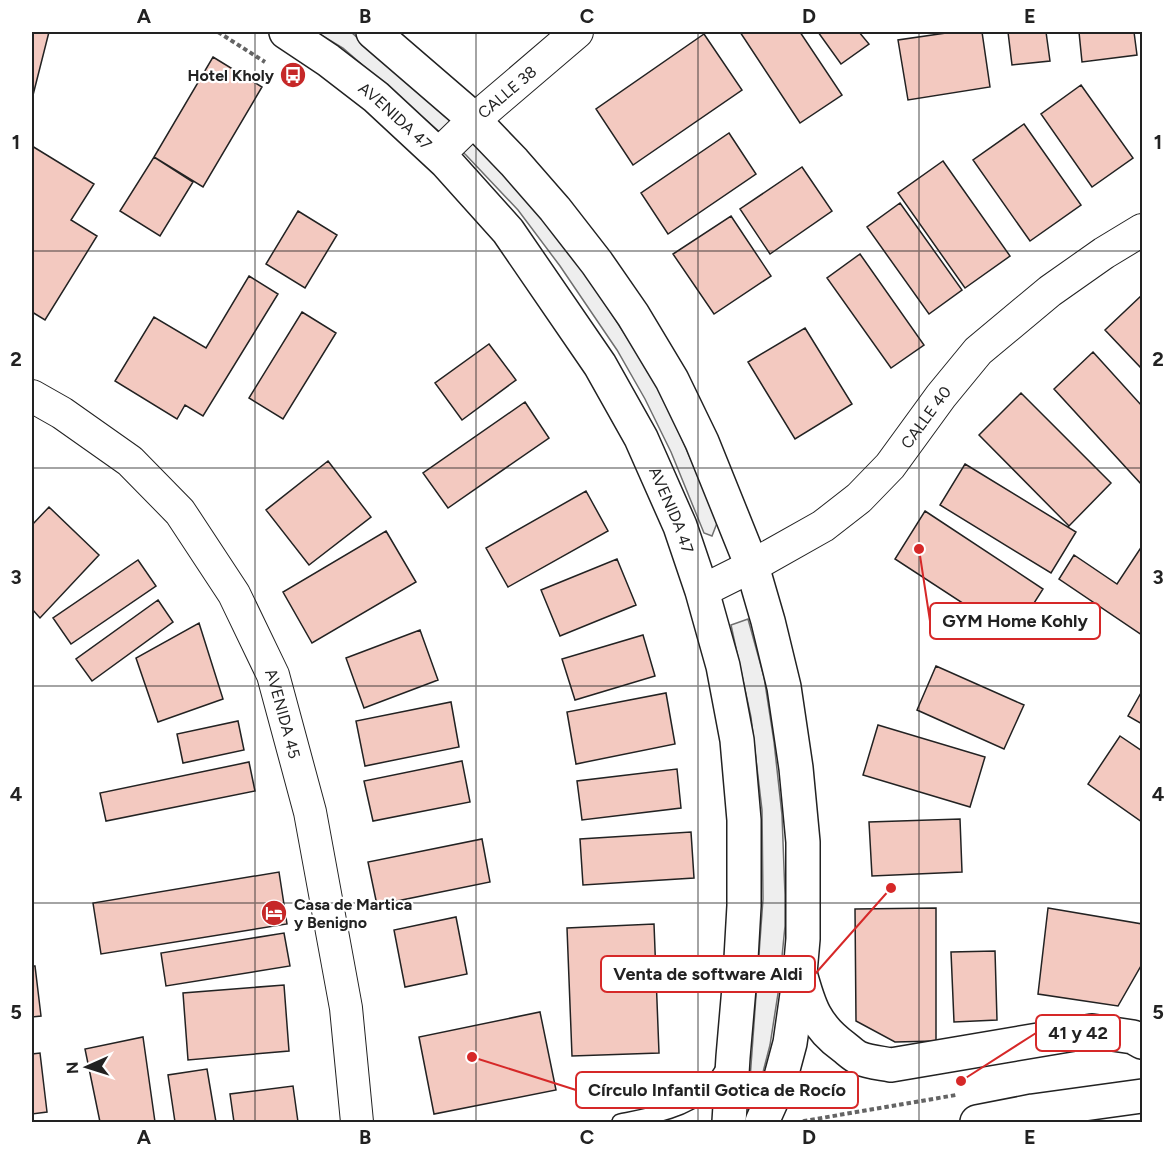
<svg xmlns="http://www.w3.org/2000/svg" width="1174" height="1154" font-family="Figtree,sans-serif">
<rect width="100%" height="100%" fill="#fff"/>
<!-- green -->
<path fill="#eee" stroke="#6f6f6f" stroke-width="1.5" d="M316,32h33l3,1 126,110 90,104 90,138 49,111 10,27 -5,13 -8,-3 -33,-81 -26,-53 -28,-49 -57,-84 -42,-56 -52,-55 -123,-107z
M748,619l16,58 10,65 8,73 3,80v31l-6,61 -9,58 -9,35 -13,27 15,-208 -1,-89 -11,-93 -20,-92z"/>
<!-- building -->
<path fill="#f3c9c0" stroke="#222" stroke-width="1.5" d="M32,32h17l-17,67z
M740,32h60l42,63 -42,28z
M818,32h41l10,12 -28,20z
M953,32h29l8,55 -82,13 -10,-60z
M1008,32h38l4,29 -38,4z
M1079,32h55l3,23 -55,7z
M704,34l38,56 -109,75 -37,-56z
M213,57l49,30 -59,100 -49,-30z
M1081,85l52,73 -41,29 -51,-73z
M1024,124l57,81 -51,36 -57,-81z
M729,133l27,41 -88,60 -27,-41z
M32,146l62,38 -23,36 26,16 -52,84 -13,-8z
M154,157l39,25 -33,54 -40,-25z
M943,161l67,95 -45,32 -67,-95z
M802,167l30,44 -62,43 -30,-45z
M900,203l62,87 -33,24 -62,-87z
M298,211l39,24 -32,53 -39,-24z
M731,216l40,60 -57,38 -41,-60z
M860,254l64,91 -33,23 -64,-90z
M249,276l29,18 -75,122 -18,-11 -8,14 -62,-38 39,-64 52,31z
M1142,295v74l-37,-39z
M302,312l34,21 -53,86 -34,-21z
M805,328l47,76 -57,35 -47,-77z
M489,344l27,36 -54,40 -27,-37z
M1093,352l49,54v79l-88,-96z
M1021,393l90,90 -42,43 -90,-91z
M525,402l24,36 -101,70 -25,-35z
M328,461l43,56 -62,48 -43,-55z
M965,464l111,68 -25,41 -111,-68z
M586,491l22,40 -100,56 -22,-39z
M49,507l50,48 -59,63 -8,-9v-84z
M925,511l118,78 -30,47 -118,-77z
M386,531l30,51 -104,61 -29,-51z
M1142,546v89l-83,-56 15,-24 43,29z
M617,559l19,46 -76,31 -19,-46z
M138,560l18,26 -85,58 -18,-26z
M158,600l15,22 -81,59 -16,-22z
M199,623l24,76 -65,23 -22,-64z
M420,630l18,50 -74,28 -18,-50z
M643,635l12,41 -80,24 -13,-41z
M936,666l88,39 -20,44 -87,-39z
M1142,691v33l-14,-8z
M666,693l9,51 -99,20 -9,-52z
M451,702l8,45 -94,19 -9,-45z
M238,721l6,29 -61,13 -6,-29z
M878,725l107,32 -15,50 -107,-32z
M1120,736l22,15v71l-54,-38z
M462,761l8,41 -97,19 -9,-40z
M249,762l6,29 -149,30 -6,-28z
M677,769l4,39 -99,12 -5,-39z
M960,819l2,53 -90,4 -3,-54z
M691,832l3,46 -111,7 -3,-46z
M482,839l8,43 -113,23 -9,-43z
M279,872l8,52 -186,30 -8,-51z
M936,908v133l-41,1 -39,-21 -1,-112z
M1048,908l94,16v40l-24,42 -80,-12z
M456,917l11,57 -62,13 -11,-57z
M654,924l5,129 -87,3 -5,-128z
M284,933l6,33 -124,20 -5,-33z
M995,951l2,69 -43,2 -3,-70z
M32,966h3l6,50 -9,1z
M284,985l5,66 -101,9 -5,-67z
M540,1012l16,78 -122,24 -15,-77z
M143,1037l12,85h-55l-15,-73z
M40,1053l7,59 -15,2v-60z
M207,1069l9,53h-41l-7,-47z
M293,1086l5,36h-64l-4,-28z"/>
<g fill="none" stroke-linecap="round" stroke-linejoin="round">
<!-- lane casing -->
<g stroke="#222" stroke-width="18">
<path id="lane" d="M620,1122c30,-6 63,-11 87,-32 8,-6 14,-17 20,-26"/>
</g>
<!-- street casing -->
<g stroke="#222" stroke-width="34">
<g id="street">
<path id="s1" d="M439,154l35,-34 103,-88"/>
<path id="s2" d="M32,396l30,17 68,48 50,51 54,82 39,81 37,137 36,196 11,114"/>
<path id="s3" d="M702,591l50,-25 71,-40 36,-28 31,-32 51,-70 37,-45 72,-60 54,-38 38,-23"/>
</g>
</g>
<!-- secondary casing -->
<g stroke="#222" stroke-width="36">
<g id="secondary">
<path id="s4" d="M286,32l42,28 48,37 70,65 62,69 92,134 41,73 39,88 22,65 21,75 14,74 7,80v86l-4,70 -7,81 -4,65"/>
<path d="M373,32l94,81 47,49 41,47 42,54 36,52 39,65 30,62 50,124 16,55 16,66 12,81 7,74v97l-3,34 -10,70 -11,41 -17,38"/>
</g>
</g>
<!-- primary casing -->
<g stroke="#222" stroke-width="36">
<path id="primary" d="M800,973c9,33 15,53 44,74 4,3 10,9 15,11 9,4 22,5 32,7l201,-34 41,6 9,5
M977,1122l56,-11 109,-15"/>
</g>
<!-- path -->
<path stroke="#646464" stroke-width="4" stroke-dasharray="4.5 3" stroke-linecap="butt" d="M218,32l47,30
M804,1122v-1l152,-26"/>
<!-- lane -->
<use href="#lane" stroke="#fff" stroke-width="15"/>
<!-- street -->
<use href="#street" stroke="#fff" stroke-width="32"/>
<!-- secondary -->
<use href="#secondary" stroke="#fff" stroke-width="33"/>
<!-- primary -->
<use href="#primary" stroke="#fff" stroke-width="33"/>
</g>
<!-- grid -->
<path fill="none" stroke="#222" stroke-width="1.5" stroke-opacity="0.55" d="M255,32v1090M476,32v1090M698,32v1090M919,32v1090M32,251h1110M32,468h1110M32,686h1110M32,903h1110"/>
<!-- icons -->
<defs>
<g id="bus-disc" transform="scale(1.35)"><circle r="9.5" fill="#c62828" stroke="#fff"/><path d="M-5-6H5V4H4V6H2V4H-2V6H-4V4H-5ZM-3.5-4V0h7V-4ZM-3.5 1.2v1.5H-2V1.2ZM2 1.2v1.5H3.5V1.2Z" fill="#fff"/></g>
<g id="hotel-disc" transform="scale(1.35)"><circle r="9.5" fill="#c62828" stroke="#fff"/><path d="M-6-4.5h1.5V1H6V5H4.5V3h-9V5H-6ZM-4 0a1.8 1.8 0 1 1 3.6 0ZM.5 0V-2.5h3Q6-2.5 6 0Z" fill="#fff"/></g>
</defs>
<g fill-rule="evenodd">
<use href="#bus-disc" x="293" y="75"/>
<use href="#hotel-disc" x="274" y="913"/>
</g>
<g text-anchor="middle" dominant-baseline="central" stroke-width="4.5" stroke-linejoin="round" paint-order="stroke">
<!-- poi labels -->
<g font-size="16" font-weight="bold" fill="#222" stroke="#fff" text-anchor="end">
<text x="274" y="75">Hotel Kholy</text>
<text x="294" y="904" text-anchor="start">Casa de Martica<tspan x="294" dy="18">y Benigno</tspan></text>
</g>
<!-- street labels -->
<g font-size="16" fill="#222" stroke="#fff">
<text stroke="none"><textPath href="#s1" startOffset="92">CALLE 38</textPath></text>
<text stroke="none"><textPath href="#s4" startOffset="138">AVENIDA 47</textPath></text>
<text stroke="none"><textPath href="#s3" startOffset="288">CALLE 40</textPath></text>
<text stroke="none"><textPath href="#s4" startOffset="624">AVENIDA 47</textPath></text>
<text stroke="none"><textPath href="#s2" startOffset="417">AVENIDA 45</textPath></text>
</g>
</g>
<!-- callouts -->
<path fill="none" stroke="#d62828" stroke-width="2" d="M919 549L930 621M891 888L815 974M961 1081L1036 1033M472 1057L576 1090"/>
<g fill="#d62828" stroke="#fff" stroke-width="2">
<circle cx="919" cy="549" r="6"/>
<circle cx="891" cy="888" r="6"/>
<circle cx="961" cy="1081" r="6"/>
<circle cx="472" cy="1057" r="6"/>
</g>
<g fill="#fff" stroke="#d62828" stroke-width="2">
<rect x="930" y="603" width="170" height="36" rx="6"/>
<rect x="601" y="956" width="214" height="36" rx="6"/>
<rect x="1036" y="1015" width="84" height="36" rx="6"/>
<rect x="576" y="1072" width="282" height="36" rx="6"/>
</g>
<g font-size="18" text-anchor="middle" font-weight="bold" fill="#222">
<text x="1015" y="627">GYM Home Kohly</text>
<text x="708" y="980">Venta de software Aldi</text>
<text x="1078" y="1039">41 y 42</text>
<text x="717" y="1096">Círculo Infantil Gotica de Rocío</text>
</g>
<!-- border -->
<rect width="1174" height="1154" fill="none" stroke="#ffffff" stroke-width="66"/>
<!-- north arrow -->
<g transform="translate(87 1067) rotate(267)" stroke="#ffffff" stroke-width="4.5" paint-order="stroke">
<path d="M0-4.5L10 22L0 15L-10 22Z" fill="#222222"/>
<text y="-9" font-size="16" font-weight="bold" text-anchor="middle" fill="#222222">N</text>
</g>
<rect x="33" y="33" width="1108" height="1088" fill="none" stroke="#222" stroke-width="2"/>
<g font-size="20" text-anchor="middle" font-weight="bold" fill="#222">
<text x="144" y="23">A</text>
<text x="365" y="23">B</text>
<text x="587" y="23">C</text>
<text x="809" y="23">D</text>
<text x="1030" y="23">E</text>
<text x="16" y="149">1</text>
<text x="1158" y="149">1</text>
<text x="16" y="366">2</text>
<text x="1158" y="366">2</text>
<text x="16" y="584">3</text>
<text x="1158" y="584">3</text>
<text x="16" y="801">4</text>
<text x="1158" y="801">4</text>
<text x="16" y="1019">5</text>
<text x="1158" y="1019">5</text>
<text x="144" y="1144">A</text>
<text x="365" y="1144">B</text>
<text x="587" y="1144">C</text>
<text x="809" y="1144">D</text>
<text x="1030" y="1144">E</text>
</g>
</svg>
